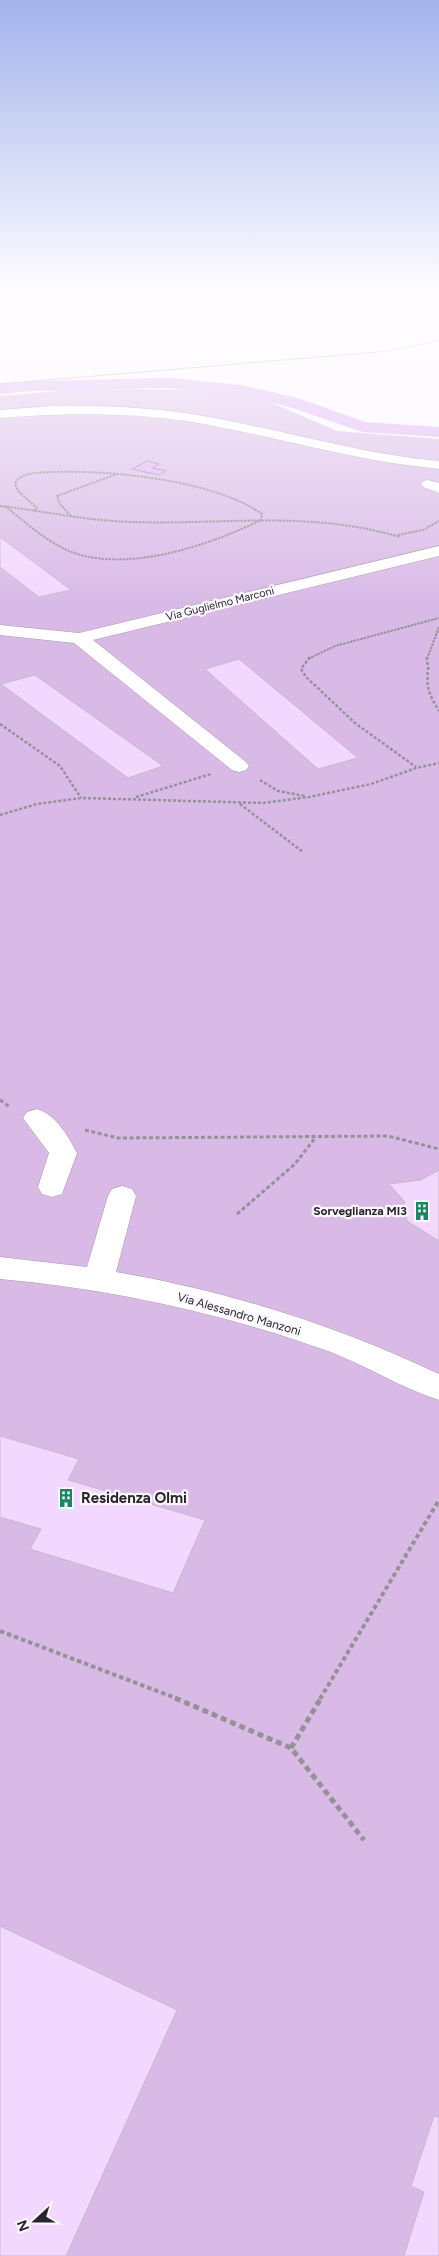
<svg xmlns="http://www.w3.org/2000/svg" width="439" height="2256" font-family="Figtree,sans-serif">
<rect width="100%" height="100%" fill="#fcf8fe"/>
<!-- green -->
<path fill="#d9bae7" d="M81,389l123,1 57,8 76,33 102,8v1817h-439v-1860z"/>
<!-- water -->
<path fill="#ddb1f1" stroke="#a787b6" d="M147,461l12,3 -7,4 14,3 -7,4 -27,-6z"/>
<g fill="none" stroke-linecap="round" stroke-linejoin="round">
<!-- canal -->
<path fill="#ddb1f1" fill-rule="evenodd" d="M169,378l73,7 59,14 64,23 74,5v10l-76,-5 -74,-25 -47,-12 -73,-7 -136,3 -33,3v-10l33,-3z"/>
</g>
<!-- building -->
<path fill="#f2d8ff" stroke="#c5bbc9" d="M0,537l71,53 -32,7 -39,-30z
M239,659l119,99 -40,11 -113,-100z
M35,675l128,91 -35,12 -127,-94z
M439,1170v71l-32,-20 -3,-20 -15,-17 32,-4z
M0,1436l79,23 -11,21 137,40 -32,73 -143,-44 11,-20 -41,-12z
M0,1926l177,84 -111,246h-66z
M434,2116l5,1v139h-35l20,-64 -13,-6z"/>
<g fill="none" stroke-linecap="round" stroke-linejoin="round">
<!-- minor casing -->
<g stroke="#a39aa7" stroke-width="1">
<path id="minor" d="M53,406c44,-1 88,1 132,7 86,13 168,40 254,48v8c-86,-8 -168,-34 -253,-48 -62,-9 -124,-8 -186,-3v-8z
M428,480l11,3v10l-16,-6 -2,-3 2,-3z
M439,546v10l-346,84 153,122 3,4 -3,4 -7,2 -7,-2 -158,-127 -74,-8v-10l79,8z
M37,1109c18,5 32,28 40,44l-15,41 -10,3 -10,-3 -4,-7 11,-34 -26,-35 4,-6z
M122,1186l10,3 4,7 -20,76c112,19 221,54 323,102v26c-38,-12 -73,-35 -111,-49 -106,-38 -216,-62 -328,-72v-22l87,10 21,-71 4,-7z"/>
</g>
<!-- path-far5 -->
<path stroke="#959297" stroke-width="1" stroke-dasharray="2 1" stroke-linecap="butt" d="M0,384l390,-33 49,-11"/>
<!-- path-far4 -->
<path stroke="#959297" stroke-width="2" stroke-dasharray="2.5 1" stroke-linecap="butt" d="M0,506c44,5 88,15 132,16 93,3 176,-12 268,15
M5,506c21,17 43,37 69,47 57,19 136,-8 187,-33l1,-6c-48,-34 -151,-44 -209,-42 -12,1 -33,-1 -38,12l4,8 18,16 -3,2
M71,516l-11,-12 -3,-8 60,-22
M398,535l25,-5 16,-9
M308,659l27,-13 104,-28
M427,659l12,-32"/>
<!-- path-far3 -->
<path stroke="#959297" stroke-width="2.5" stroke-dasharray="3 2" stroke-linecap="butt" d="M310,657l-9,12 5,8 49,46 61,44
M427,657c-1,5 2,8 1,12 -2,19 1,25 11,42
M0,724l60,42 21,32
M260,780l18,11 27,5
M136,797l75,-23
M240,804l63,48
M0,815l37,-11 44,-6 182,5 46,-6 62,-13 45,-16 23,-5"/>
<!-- path-far2 -->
<path stroke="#959297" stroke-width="3" stroke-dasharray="4 2.5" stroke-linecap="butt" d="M0,1100l10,7
M85,1130l33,8 270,-2 51,13
M237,1214l58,-50 20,-26"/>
<!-- path-far1 -->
<path stroke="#959297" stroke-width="4" stroke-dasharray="4.5 3" stroke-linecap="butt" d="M0,1631l178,68
M320,1699l119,-199"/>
<!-- path -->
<path stroke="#959297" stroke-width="5" stroke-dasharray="6 4" stroke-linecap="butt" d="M175,1698l116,50 73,92
M291,1748l30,-50"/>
<!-- minor -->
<use href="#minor" fill="#fff" fill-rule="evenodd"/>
</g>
<!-- sky -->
<linearGradient id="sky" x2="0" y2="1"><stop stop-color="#a3b3ec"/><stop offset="0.48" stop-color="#fefcff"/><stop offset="1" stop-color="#fefcff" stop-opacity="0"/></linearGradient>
<rect width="439" height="605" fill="url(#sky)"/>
<!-- icons -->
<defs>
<g id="building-bare" transform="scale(1.5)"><path d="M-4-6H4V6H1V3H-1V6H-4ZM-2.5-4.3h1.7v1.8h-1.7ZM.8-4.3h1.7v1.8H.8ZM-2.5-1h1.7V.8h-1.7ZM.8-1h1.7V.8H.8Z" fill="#1b8662" stroke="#fcf8fe" stroke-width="2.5" paint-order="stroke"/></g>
</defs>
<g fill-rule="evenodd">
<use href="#building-bare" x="422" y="1211"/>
<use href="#building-bare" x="66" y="1498"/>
</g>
<g text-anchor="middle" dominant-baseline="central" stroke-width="4.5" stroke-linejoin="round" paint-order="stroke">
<!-- far-street labels -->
<g font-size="11" fill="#29262b" stroke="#fcf8fe">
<text transform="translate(220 604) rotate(-14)">Via Guglielmo Marconi</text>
</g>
<!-- poi labels -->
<g font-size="12" font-weight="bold" fill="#29262b" stroke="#fcf8fe" text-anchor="end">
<text x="407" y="1211">Sorveglianza MI3</text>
</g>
<!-- street labels -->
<g font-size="12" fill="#29262b" stroke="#fcf8fe">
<text transform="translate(239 1314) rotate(16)">Via Alessandro Manzoni</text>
</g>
<!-- near-poi labels -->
<g font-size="15" font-weight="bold" fill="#29262b" stroke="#fcf8fe" text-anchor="start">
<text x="81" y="1498">Residenza Olmi</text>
</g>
</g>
<!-- north arrow -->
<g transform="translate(35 2221) rotate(249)" stroke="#fcf8fe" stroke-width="4" paint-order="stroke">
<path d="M0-4L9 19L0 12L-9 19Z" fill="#29262b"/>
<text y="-8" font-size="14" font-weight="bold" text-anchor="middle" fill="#29262b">N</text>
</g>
</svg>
